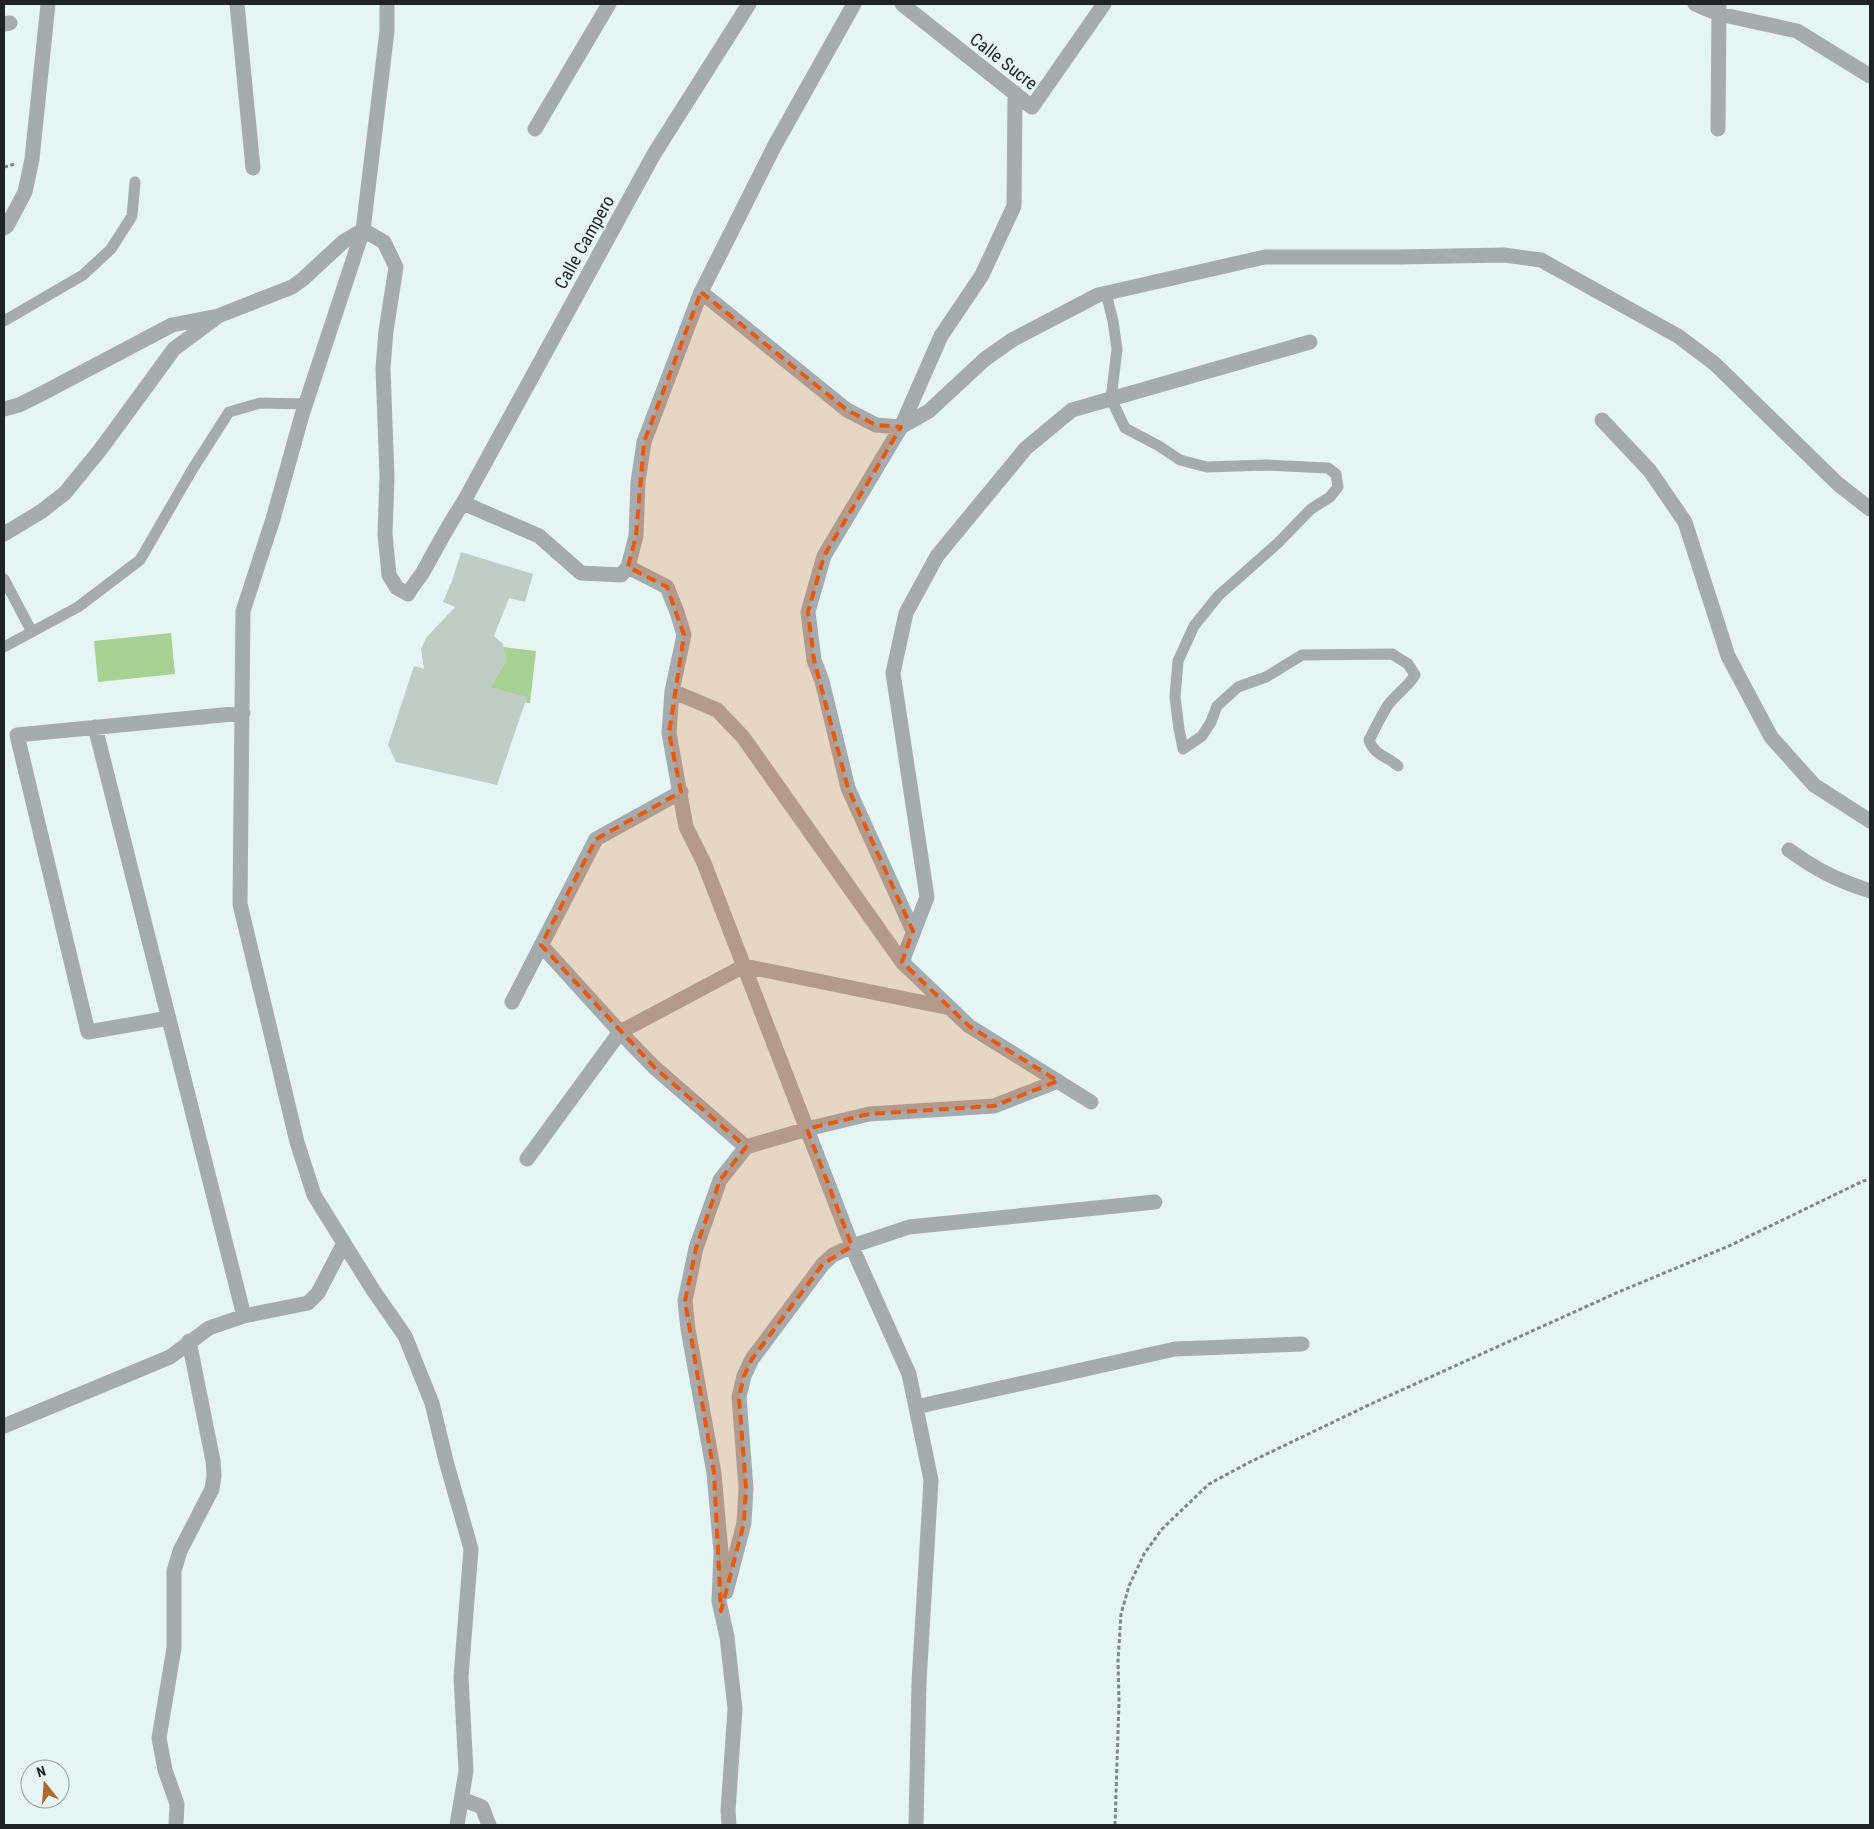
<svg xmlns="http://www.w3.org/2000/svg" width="1874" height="1829" font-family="'Roboto Condensed',sans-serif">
<rect width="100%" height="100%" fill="#e6f5f3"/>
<!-- green -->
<path fill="#a7d195" d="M171,633l4,41 -77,8 -4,-41z
M453,641l83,10 -6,52 -83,-10z"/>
<!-- building -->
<path fill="#c0ccc6" d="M461,552l72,22 -8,28 -16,-4 -15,38 9,8 3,18 -15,25 36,10 -30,88 -101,-23 -8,-17 26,-79 10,3 -3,-20 5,-11 29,-31 -12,-5 9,-21z"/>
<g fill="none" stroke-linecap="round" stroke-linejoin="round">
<!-- path -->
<path stroke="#7e8987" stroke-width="3" stroke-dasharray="4 2.5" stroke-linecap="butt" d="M4,167l11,-3
M1115,1825l4,-124 -1,-40 3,-47 8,-28 15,-32 18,-25 47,-45 41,-22 123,-59 241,-109 115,-48 134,-65 7,-1"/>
<!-- service -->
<path stroke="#a6acae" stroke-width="11" d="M1106,293l7,28 4,28 -6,50 14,29 34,18 21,14 27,7 59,-2 62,3 8,6 2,13 -8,10 -19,12 -33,34 -60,53 -24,30 -16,35 -3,36 4,32 4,20 19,-13 9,-14 6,-16 21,-19 28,-10 36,-22 90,-1 16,10 7,11c-7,12 -18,18 -27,30 -7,11 -13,24 -19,35 5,15 18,16 29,26
M4,321l79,-46 28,-26 21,-33 3,-34
M4,579l28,53
M4,647l74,-40 62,-47 52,-90 37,-58 31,-9 46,1"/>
<!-- minor -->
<path stroke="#a6acae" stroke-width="15" d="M237,4l16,164
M387,4v27l-24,199 -61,185 -29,104 -30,92 -3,293 57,238 17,53 59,95 32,46 27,67 14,58 25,88 -10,128 5,94 -9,54
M902,4l130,103 72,-103
M1695,4l24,10 78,17 73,45
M4,24l6,-1
M535,129l74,-125
M1718,129l1,-124
M4,228l3,-2 18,-34 7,-33 16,-155
M363,230l21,12 12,25 -10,64 -3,37 4,109 -2,57 4,41 8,13 11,6c4,-8 10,-14 15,-22 13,-23 25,-47 40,-69l191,-349 95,-150
M701,292l146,118 29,15 25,2 28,-16 56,-52 27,-19 86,-45 167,-38h135l104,-2 37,5 137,76 37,28 123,120 32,25
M4,409l15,-4 24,-12 129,-68 46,-9 74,-29 11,-8 40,-37 20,-12
M1602,420l48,51 35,51 43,134 43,81 43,48 56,36
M463,503l76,33 42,37 40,2 7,-8 8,-31 2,-54 6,-40 57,-150 74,-147 79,-141
M4,534l38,-23 23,-18 35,-43 74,-101 43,-32
M628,567l39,20 10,25 7,23 -12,56 -3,42 17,94 18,36 152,393 53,118 22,106 -12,202 -3,143
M672,691l45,19 26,27 159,225 67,64 122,76
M95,727l149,589
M1789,850c29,21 48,30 81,41
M913,931l-65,-143 -26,-107 -8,-21 -6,-48 16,-56 77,-129 40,-91 41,-61 32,-69 1,-113
M541,945l79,87 35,36 91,79
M902,962l25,-65 -34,-224 13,-60 31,-57 89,-108 46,-38 238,-68
M512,1002l84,-163 85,-47
M169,1018l-81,14 -71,-297 226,-22
M527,1159l93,-127 124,-66 206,42
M916,1407l259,-58 127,-5
M4,1426l166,-69 39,-29 35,-12 64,-13 10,-10 26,-50
M726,1592l18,-69 2,-35 -7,-91 5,-21 8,-17 71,-95 10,-9 19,-9 57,-19 246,-25
M462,1799l20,8 7,18
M176,1825l1,-21 -12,-34 -6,-32 15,-90v-77l6,-20 32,-62 2,-13 -1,-15 -24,-120
M729,1825l-1,-14 7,-102 -8,-72 -8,-36 2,-49 -7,-79 -26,-144 -3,-28 11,-53 24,-68 26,-33 61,-18 62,-15 125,-8 64,-25"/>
</g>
<!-- marked area -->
<path fill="#e8590c" fill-opacity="0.2" stroke="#e8590c" stroke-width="4" stroke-dasharray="10 6" stroke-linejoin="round" d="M701,292l146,118 29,15 25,2 -77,129 -16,56 6,48 34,128 65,143 -11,31 67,64 89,55 -64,25 -125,8 -62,15 45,117 -29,18 -71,95 -8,17 -5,21 7,91 -2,35 -23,88 -7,-138 -29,-172 11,-53 24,-68 26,-33 -91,-79 -114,-123 55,-106 85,-47 -12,-59 15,-98 -17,-48 -39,-20 8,-31 8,-94z"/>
<g text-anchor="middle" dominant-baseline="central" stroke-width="4.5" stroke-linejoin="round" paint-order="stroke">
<!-- street labels -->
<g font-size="18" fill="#1e2423" stroke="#e6f5f3">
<text transform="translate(1004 61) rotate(38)">Calle Sucre</text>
<text transform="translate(584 242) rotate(-61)">Calle Campero</text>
</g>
</g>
<!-- border -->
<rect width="1874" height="1829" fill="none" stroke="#1e2423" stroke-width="10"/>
<!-- north arrow -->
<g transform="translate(45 1784) rotate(343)"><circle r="24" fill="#e6f5f3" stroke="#96a1a0"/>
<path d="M0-4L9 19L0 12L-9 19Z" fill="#ab6c34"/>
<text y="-8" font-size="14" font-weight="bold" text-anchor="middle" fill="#1e2423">N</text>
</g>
</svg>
